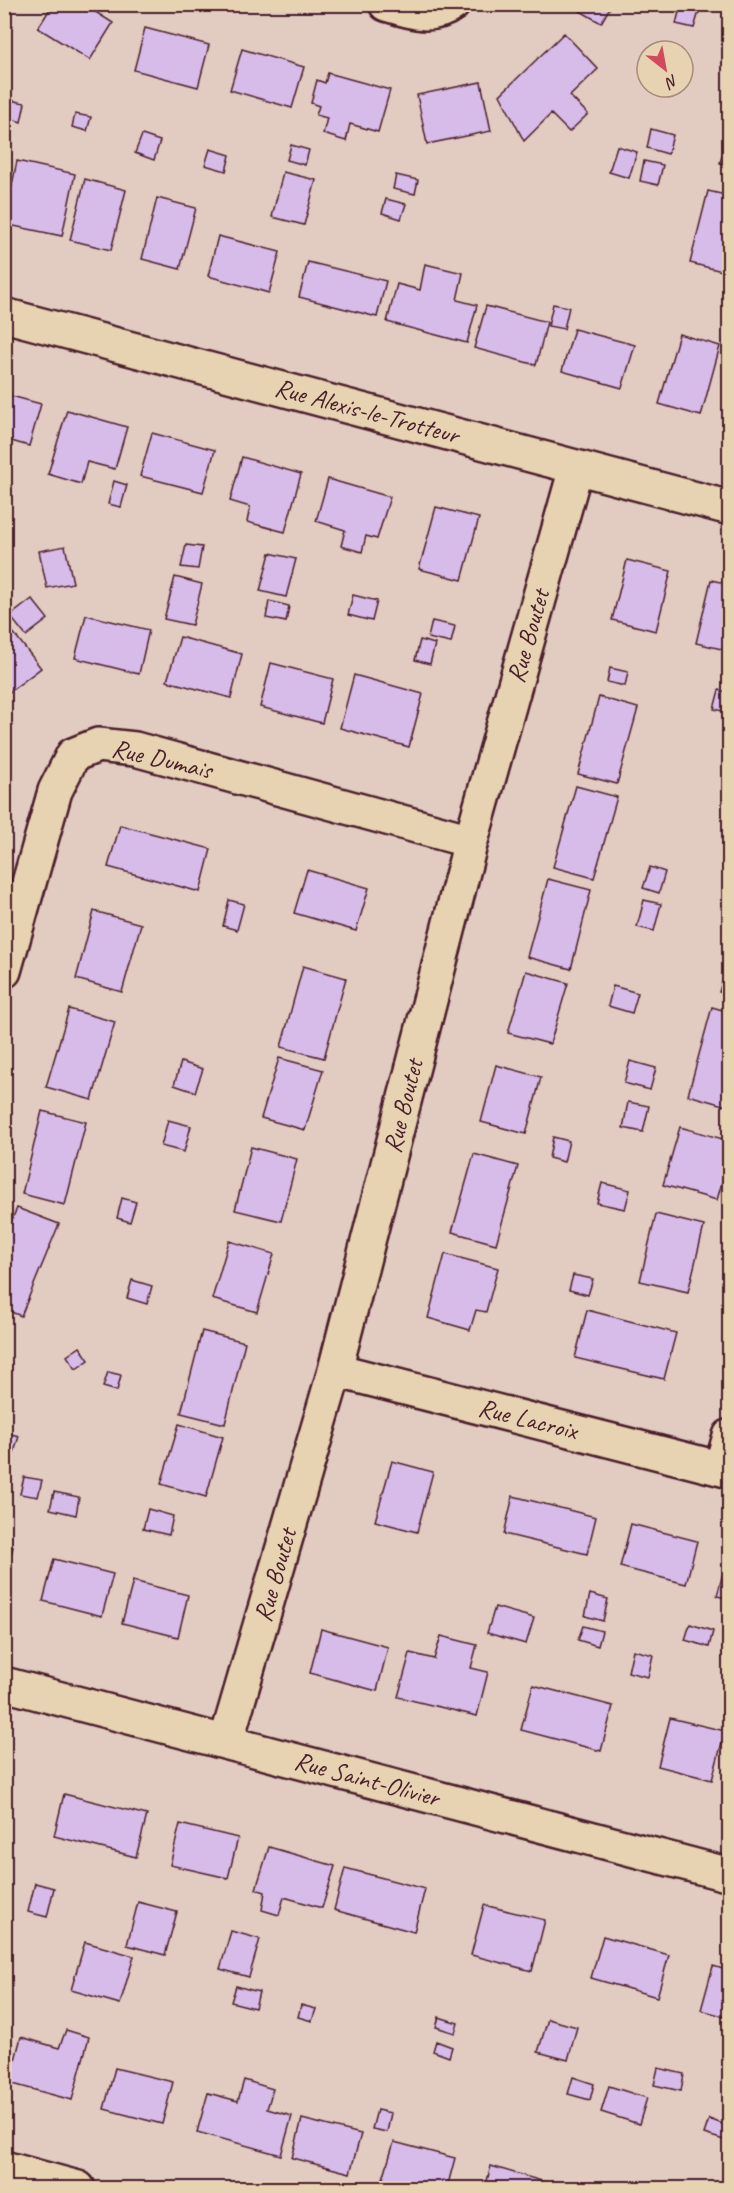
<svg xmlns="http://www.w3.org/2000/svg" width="734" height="2193" font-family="Caveat,sans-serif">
<rect width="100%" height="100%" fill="#e2ccc2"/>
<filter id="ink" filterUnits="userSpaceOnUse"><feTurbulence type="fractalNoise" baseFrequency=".0167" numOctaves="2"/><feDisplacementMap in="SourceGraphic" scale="12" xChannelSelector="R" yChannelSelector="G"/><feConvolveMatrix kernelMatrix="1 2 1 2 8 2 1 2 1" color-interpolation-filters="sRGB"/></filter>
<g filter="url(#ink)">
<!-- building -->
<path fill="#d7bcea" stroke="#4a1f2b" stroke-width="1.5" d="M53,4h30l30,19 -23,37 -52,-32z
M568,4h44l-11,19z
M681,4l20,1 -7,23 -18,-4z
M145,28l64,17 -11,42 -64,-17z
M564,33l34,36 -28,27 18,18 -19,18 -18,-18 -27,27 -24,-46z
M242,49l62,18 -12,41 -62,-18z
M328,73l62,17 -12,42 -28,-8 -4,17 -23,-7 4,-16 -11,-3 3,-9 -8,-3 6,-23 8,3z
M481,82l10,49 -64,13 -10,-49z
M10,100l15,3 -4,19 -15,-5z
M75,114l16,3 -4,14 -15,-4z
M730,127v38l-10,-2z
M651,129l22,6 -5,19 -21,-6z
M142,135l18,6 -6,19 -19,-7z
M291,145l18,5 -4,15 -18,-5z
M617,146l20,6 -8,26 -20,-6z
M210,149l20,6 -4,16 -21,-6z
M17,161l58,13 -13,62 -58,-12z
M644,161l19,4 -5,20 -18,-4z
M283,172l33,8 -12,45 -32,-8z
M396,175l22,5 -3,14 -22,-5z
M85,179l41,11 -15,60 -41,-10z
M708,191l22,5v77l-40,-10z
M157,198l39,10 -16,61 -38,-10z
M386,199l20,5 -5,15 -19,-6z
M218,236l62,16 -11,41 -61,-17z
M308,262l78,19 -9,36 -78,-20z
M425,264l38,9 -6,27 20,5 -10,38 -80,-21 10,-38 23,6z
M553,304l16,3 -5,22 -16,-3z
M486,306l61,16 -11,43 -62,-17z
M574,329l61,16 -13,43 -60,-17z
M679,334l41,12 -19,70 -42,-12z
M4,394l37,10 -12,42 -25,-7z
M67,410l60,17 -12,42 -28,-7 -6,22 -33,-10z
M152,433l63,17 -12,42 -63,-16z
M242,457l59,17 -16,58 -38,-10 3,-15 -20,-6z
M328,479l62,18 -13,42 -11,-3 -4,16 -21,-6 4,-16 -29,-9z
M114,481l13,4 -6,22 -13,-3z
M436,507l43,11 -17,62 -43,-11z
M186,545l16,2 -4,22 -17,-2z
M65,546l8,37 -26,5 -8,-37z
M270,553l26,6 -10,38 -26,-6z
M627,560l44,11 -15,60 -44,-11z
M175,577l27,7 -10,41 -28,-6z
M711,580l19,4v67l-34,-8z
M353,595l24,6 -5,20 -24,-6z
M32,599l16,20 -22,17 -16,-20z
M269,601l20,5 -3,16 -20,-4z
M86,615l63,15 -10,44 -64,-16z
M432,621l23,5 -4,17 -23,-5z
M12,631l29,37 -37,28v-59z
M180,637l62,17 -11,44 -64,-17z
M420,640l15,4 -5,20 -15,-4z
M271,663l62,16 -11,44 -62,-16z
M610,668l18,4 -3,14 -18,-4z
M354,675l69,19 -14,53 -69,-19z
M719,690l11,3 -3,19 -13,-3z
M599,697l39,11 -21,76 -39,-10z
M576,786l41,11 -23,81 -41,-11z
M120,825l91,24 -11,43 -92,-25z
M650,867l15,5 -6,21 -16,-5z
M307,870l62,18 -13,43 -62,-18z
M548,879l43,11 -20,79 -44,-12z
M229,900l15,4 -7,26 -14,-4z
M644,900l17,4 -7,27 -17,-4z
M94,911l47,13 -19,68 -46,-13z
M730,955v40l-11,-3z
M303,966l43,12 -22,80 -43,-11z
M526,971l42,12 -18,61 -42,-11z
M613,986l25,7 -6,20 -24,-7z
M712,1007l18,5v95l-42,-12z
M69,1009l46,13 -23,78 -46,-13z
M279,1058l44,12 -18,60 -44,-12z
M630,1061l26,7 -6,22 -26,-7z
M181,1062l22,7 -8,23 -21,-7z
M496,1065l45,12 -15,57 -45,-12z
M628,1102l21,4 -6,26 -20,-4z
M42,1111l44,11 -21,83 -43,-11z
M168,1120l23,6 -7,26 -23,-6z
M680,1127l50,14v13l-13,46 -54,-15z
M553,1137l16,4 -5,21 -15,-4z
M251,1147l46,12 -16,62 -46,-11z
M474,1154l44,12 -22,78 -44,-12z
M602,1183l28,7 -5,19 -28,-6z
M122,1198l14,4 -6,20 -13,-4z
M17,1208l42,16 -38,92 -17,-7v-71z
M656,1214l48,12 -16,66 -48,-11z
M229,1241l45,13 -17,58 -45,-13z
M445,1254l53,14 -12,44 -10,-2 -6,20 -42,-12z
M573,1275l20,4 -5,16 -19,-5z
M132,1280l20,6 -5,18 -20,-6z
M587,1310l89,23 -12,46 -89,-21z
M202,1331l43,11 -20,82 -44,-11z
M80,1347l9,13 -13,9 -9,-13z
M108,1372l13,3 -4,16 -14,-4z
M179,1424l44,13 -17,60 -45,-13z
M4,1432l15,4 -6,20 -9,-2z
M392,1461l41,11 -16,60 -42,-11z
M24,1477l18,3 -4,17 -18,-3z
M54,1492l25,5 -3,18 -26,-6z
M513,1496l83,21 -9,37 -83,-20z
M148,1509l25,7 -4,19 -26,-6z
M631,1524l66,17 -11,43 -66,-17z
M4,1545l9,2 -9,33z
M729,1550l1,1v48l-13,-3z
M54,1559l59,15 -11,42 -59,-15z
M133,1581l55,14 -10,42 -56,-14z
M590,1594l18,5 -5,22 -18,-5z
M495,1607l39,11 -8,26 -39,-11z
M690,1624l23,7 -4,16 -24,-7z
M583,1626l19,5 -4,15 -20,-6z
M321,1629l67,18 -11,44 -67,-18z
M441,1636l36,9 -6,23 17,4 -11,44 -79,-19 12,-44 24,6z
M633,1650l20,5 -5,22 -20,-5z
M533,1685l80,21 -12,45 -80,-21z
M670,1718l55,13 -13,49 -54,-14z
M64,1794l83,21 -11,42 -82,-21z
M180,1824l58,14 -10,40 -58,-13z
M269,1847l66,19 -13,42 -38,-11 -5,18 -17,-5 3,-18 -9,-3z
M345,1868l80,21 -11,43 -80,-22z
M35,1883l19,5 -7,29 -19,-5z
M138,1902l39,10 -12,43 -38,-10z
M484,1905l61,15 -13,51 -61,-16z
M231,1931l29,8 -11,38 -29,-8z
M603,1936l66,19 -12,42 -66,-19z
M85,1942l49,14 -14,48 -49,-14z
M713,1966l17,5v47l-29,-8z
M236,1986l23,6 -4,16 -24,-6z
M301,2005l15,4 -4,12 -14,-4z
M439,2017l19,6 -3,10 -19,-6z
M548,2019l29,8 -9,33 -30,-8z
M66,2030l23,7 -17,63 -63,-17 12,-46 38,11z
M4,2038l6,1 -6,21z
M436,2041l16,6 -3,10 -16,-6z
M115,2068l58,14 -11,42 -58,-15z
M658,2068l26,6 -3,17 -27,-6z
M573,2077l21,7 -4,16 -22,-6z
M244,2080l29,9 -6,20 25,7 -11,39 -84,-23 11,-39 30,8z
M609,2086l38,12 -8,26 -38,-12z
M377,2110l14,3 -4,19 -15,-3z
M302,2119l59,15 -11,39 -58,-15z
M709,2119l19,7 -4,14 -20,-6z
M394,2142l61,16 -8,30h-43l-22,-6z
M491,2166l64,19 -1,3h-69z"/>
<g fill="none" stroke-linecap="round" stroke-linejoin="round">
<!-- minor casing -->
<g stroke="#4a1f2b" stroke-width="38">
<path id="minor" d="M386,4c23,7 46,16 67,0
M4,315l726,193
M4,971l51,-180 18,-36 25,-10 37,4 336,92
M335,1370l395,101
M721,1468l9,-32
M226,1742l109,-372 136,-529 105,-373
M4,2168l74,20"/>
</g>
<!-- tertiary casing -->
<g stroke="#4a1f2b" stroke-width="38">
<path id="tertiary" d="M4,1684l726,191"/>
</g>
<!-- minor -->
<use href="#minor" stroke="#e7d3b1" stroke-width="33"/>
<!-- tertiary -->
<use href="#tertiary" stroke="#e7d3b1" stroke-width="33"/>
</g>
</g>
<g text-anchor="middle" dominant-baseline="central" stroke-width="4.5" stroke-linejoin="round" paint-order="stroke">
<!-- street labels -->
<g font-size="26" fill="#4a1f2b" stroke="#e7d3b1">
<text transform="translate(367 411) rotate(15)">Rue Alexis-le-Trotteur</text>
<text transform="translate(528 636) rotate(-74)">Rue Boutet</text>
<text transform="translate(162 759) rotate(13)">Rue Dumais</text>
<text transform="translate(403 1106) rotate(-76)">Rue Boutet</text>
<text transform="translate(528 1419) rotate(14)">Rue Lacroix</text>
<text transform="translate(275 1575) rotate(-74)">Rue Boutet</text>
<text transform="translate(367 1779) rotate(15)">Rue Saint-Olivier</text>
</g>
</g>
<!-- margin -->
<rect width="734" height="2193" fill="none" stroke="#e7d3b1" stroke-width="24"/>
<rect x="12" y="12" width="710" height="2169" fill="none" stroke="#4a1f2b" stroke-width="2" filter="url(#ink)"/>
<!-- north arrow -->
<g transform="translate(665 69) rotate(149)"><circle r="28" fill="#e7d3b1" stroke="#a88b7b" stroke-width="1.5"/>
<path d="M0-4.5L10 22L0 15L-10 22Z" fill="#d1495b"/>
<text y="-9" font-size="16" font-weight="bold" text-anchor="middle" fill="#4a1f2b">N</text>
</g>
</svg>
